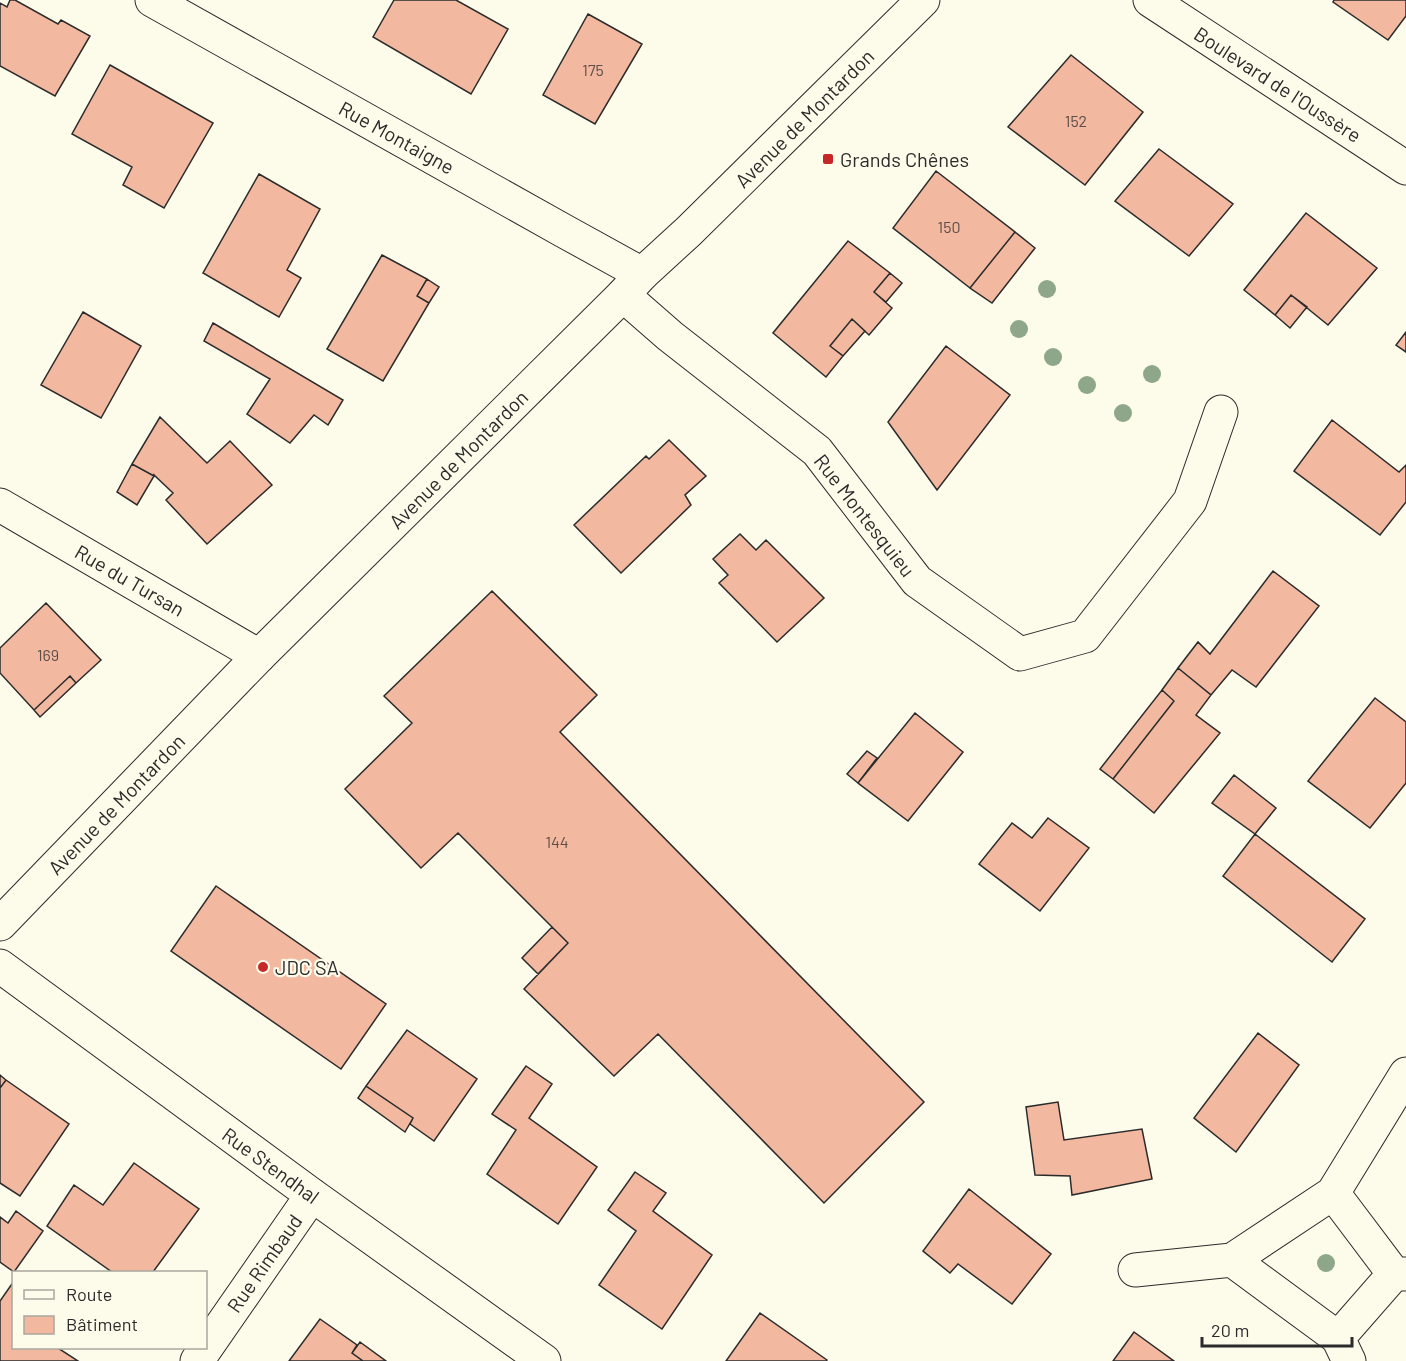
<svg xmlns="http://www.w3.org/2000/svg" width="1406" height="1361" font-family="Barlow,sans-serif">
<rect width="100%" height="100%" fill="#fdfbea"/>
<!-- building -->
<path fill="#f2b8a0" stroke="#2b2b2b" stroke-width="1.5" d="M10,0h5l43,24 3,-4 29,16 -35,60 -55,-30v-63l7,4z
M394,0h62l52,29 -37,65 -98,-57z
M1334,0h72v16l-18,24 -55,-38z
M588,14l54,30 -47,80 -52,-29z
M1071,55l72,57 -58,73 -77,-58z
M110,65l103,58 -49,85 -41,-23 9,-18 -60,-33z
M1159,149l74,55 -44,52 -74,-55z
M936,171l79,61 -45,56 -77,-60z
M259,174l61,35 -33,61 14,8 -22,39 -76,-44z
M1306,213l71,55 -49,57 -37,-30 -16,20 -31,-25z
M1015,232l20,16 -43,55 -22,-15z
M848,241l42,32 -16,19 18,16 -23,27 -17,-16 -22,27 13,10 -17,21 -53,-44z
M382,255l45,24 -10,17 12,7 -46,78 -56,-32z
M890,273l12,10 -16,19 -12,-10z
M427,279l12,8 -10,16 -12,-7z
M1291,295l16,12 -17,21 -15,-13z
M83,312l58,34 -40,72 -60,-33z
M852,319l13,12 -22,25 -13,-10z
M213,323l130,77 -15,25 -14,-10 -24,28 -43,-29 23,-35 -66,-38z
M1406,332v20l-10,-7z
M946,346l64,49 -73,95 -49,-68z
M160,417l47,46 23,-22 42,44 -65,59 -41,-44 7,-7 -19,-18v1l-22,-12z
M1332,420l67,52 7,-7v37l-26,33 -86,-64z
M669,440l37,36 -21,19 6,10 -70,68 -47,-48 72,-69 3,3z
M132,464l22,12 -17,29 -20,-13z
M740,534l16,16 10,-10 58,58 -47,44 -58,-59 9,-8 -15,-16z
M1273,571l46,35 -63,81 -24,-17 -21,25 -33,-27 20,-26 12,12z
M492,591l105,104 -37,37 364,370 -100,101 -166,-169 -44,42 -90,-87 44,-46 -110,-110 -37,35 -76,-79 67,-66 -28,-27z
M46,603l55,57 -25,23 -6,-7 -36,34 -34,-37v-25z
M1178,668l33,27 -15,20 24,18 -66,80 -41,-34 61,-78 -12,-11z
M70,676l6,7 -36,34 -6,-7z
M1162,690l12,11 -61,78 -13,-10z
M1375,698l31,24v61l-36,45 -62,-47z
M915,713l48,39 -55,69 -50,-38z
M867,751l10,7 -19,25 -11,-9z
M1234,775l42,33 -21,26 -43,-31z
M1048,818l41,30 -49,63 -61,-47 33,-41 20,15z
M1255,834l110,85 -33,43 -109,-86z
M216,886l170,118 -45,65 -170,-118z
M552,927l16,16 -30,31 -16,-16z
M407,1030l70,49 -43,62 -24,-17 3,-6 -47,-32z
M1258,1033l41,32 -63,87 -42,-34z
M526,1066l26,18 -23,34 68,49 -39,57 -71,-50 29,-44 -24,-16z
M0,1075l6,5 -6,8z
M6,1080l63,44 -49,72 -20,-13v-95z
M366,1086l47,32 -8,14 -47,-34z
M1058,1102l6,38 78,-11 10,50 -80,16 -2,-19 -35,-1 -9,-68z
M134,1163l65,46 -46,63h-41l-65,-46 27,-41 29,20z
M635,1172l31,21 -13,18 59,44 -50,74 -63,-44 37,-54 -28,-21z
M969,1189l82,65 -39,50 -54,-40 -8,9 -27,-22z
M16,1211l27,20 -29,41 -14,-10v-45l8,6z
M14,1281v67h44l20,13h-78v-60z
M760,1313l67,47 -1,1h-100z
M320,1319l37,26 -5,8 11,8h-74z
M1134,1332l40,29h-61z
M360,1342l26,19h-23l-11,-8z"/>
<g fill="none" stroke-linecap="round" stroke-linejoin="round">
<!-- street casing -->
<g stroke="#2b2b2b" stroke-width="35">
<path id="street" d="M152,0l412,231 78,43
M623,295l47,41 147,115 100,130 103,73 65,-18 105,-135 31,-89
M0,505l259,151
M0,966l312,229 232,166
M1333,1193l61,81
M1232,1260l106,78 11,23
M1135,1270l97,-10 101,-67 73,-119
M1338,1338l56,-64h12
M197,1361l115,-166"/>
</g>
<!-- secondary casing -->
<g stroke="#2b2b2b" stroke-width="35">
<path id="secondary" d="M1150,0l256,168
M0,924l259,-268 364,-361 19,-21 47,-43 234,-231"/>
</g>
<!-- street -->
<use href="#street" stroke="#fdfbea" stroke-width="33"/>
<!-- secondary -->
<use href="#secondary" stroke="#fdfbea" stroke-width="33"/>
</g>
<!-- trees -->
<g fill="#8ea78a">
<circle cx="1047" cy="289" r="9"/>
<circle cx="1019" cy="329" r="9"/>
<circle cx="1053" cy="357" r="9"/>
<circle cx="1152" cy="374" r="9"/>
<circle cx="1087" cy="385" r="9"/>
<circle cx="1123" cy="413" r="9"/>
<circle cx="1326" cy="1263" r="9"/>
</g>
<!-- markers -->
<g fill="#c62828" stroke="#fdfbea" stroke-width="2">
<rect x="822" y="153" width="12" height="12" rx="3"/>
<circle cx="263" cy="967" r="6"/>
</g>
<g text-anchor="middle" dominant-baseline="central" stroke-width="4.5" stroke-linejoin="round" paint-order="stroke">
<!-- number labels -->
<g font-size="16" fill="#5d4e48">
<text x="593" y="69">175</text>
<text x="1076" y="120">152</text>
<text x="949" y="226">150</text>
<text x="48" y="654">169</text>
<text x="557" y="841">144</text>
</g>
<!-- street labels -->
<g font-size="20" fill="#2b2b2b" stroke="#fdfbea">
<text transform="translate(1278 84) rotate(33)">Boulevard de l'Oussère</text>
<text transform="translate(804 118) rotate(-45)">Avenue de Montardon</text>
<text transform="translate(397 137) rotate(29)">Rue Montaigne</text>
<text transform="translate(458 459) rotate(-45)">Avenue de Montardon</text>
<text transform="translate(865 515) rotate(52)">Rue Montesquieu</text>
<text transform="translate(130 580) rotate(30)">Rue du Tursan</text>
<text transform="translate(116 804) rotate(-46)">Avenue de Montardon</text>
<text transform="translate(271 1165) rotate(36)">Rue Stendhal</text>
<text transform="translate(264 1263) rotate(-55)">Rue Rimbaud</text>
</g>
<!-- poi labels -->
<g font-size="20" fill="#2b2b2b" stroke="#fdfbea" text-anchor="start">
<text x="840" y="159">Grands Chênes</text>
<text x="275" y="967">JDC SA</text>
</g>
</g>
<!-- legend -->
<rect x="12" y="1271" width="195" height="78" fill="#fdfbea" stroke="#a9a89e" stroke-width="1.5"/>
<rect x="24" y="1290" width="30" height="9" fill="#fdfbea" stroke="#a9a89e" stroke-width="1.5"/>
<text x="66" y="1301" font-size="18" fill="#2b2b2b">Route</text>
<rect x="24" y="1316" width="30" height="18" fill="#f2b8a0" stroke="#a9a89e" stroke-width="1.5"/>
<text x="66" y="1331" font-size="18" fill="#2b2b2b">Bâtiment</text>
<!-- scale -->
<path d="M1202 1337v9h150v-9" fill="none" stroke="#2b2b2b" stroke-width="3"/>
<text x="1211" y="1337" font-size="18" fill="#2b2b2b" stroke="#fdfbea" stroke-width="4.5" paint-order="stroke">20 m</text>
</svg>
